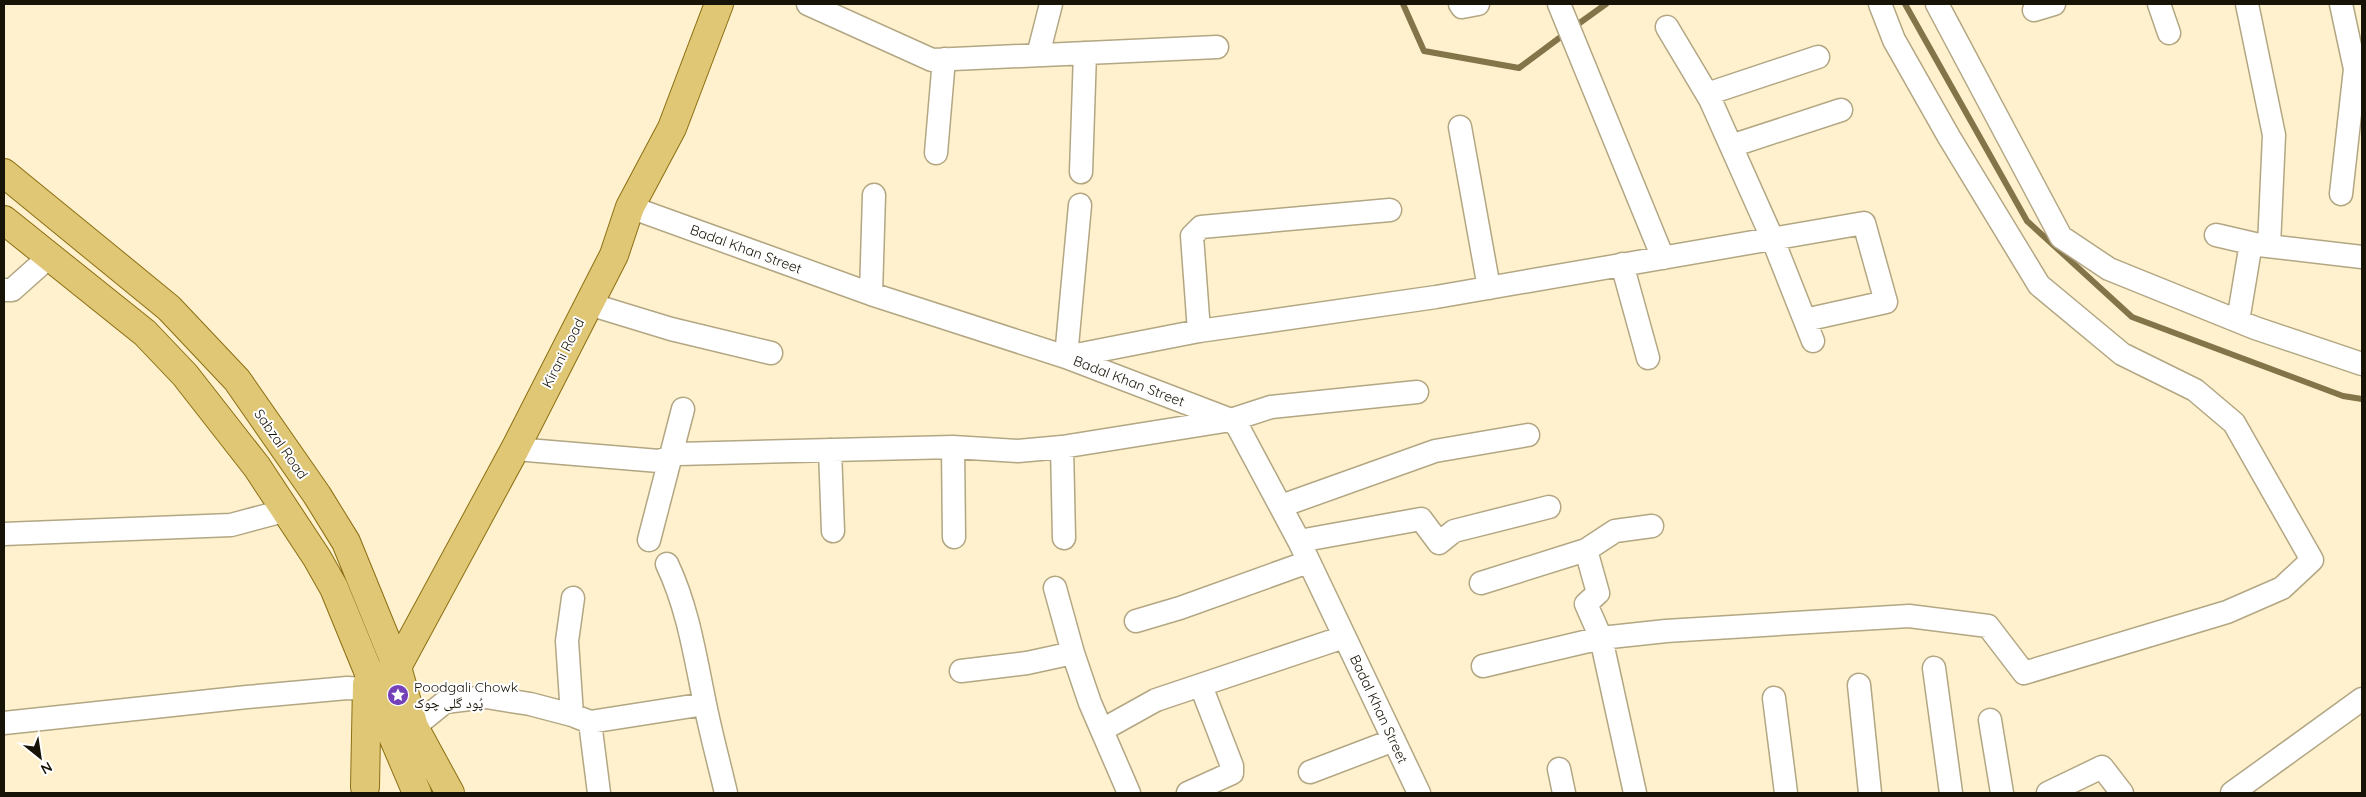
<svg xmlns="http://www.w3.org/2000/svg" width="2366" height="797" font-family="Quicksand,'Noto Naskh Arabic',sans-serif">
<rect width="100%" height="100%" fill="#fff1cd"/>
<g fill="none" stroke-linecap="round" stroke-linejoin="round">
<!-- stream -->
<path stroke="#847449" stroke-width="6" d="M1403,4l21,47 95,17 47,-35
M1905,4l122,217 105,96 211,79 19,3
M1574,27l32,-23"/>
<!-- minor casing -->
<g stroke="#b2a683" stroke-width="25">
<path id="minor" d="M808,4l124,56 285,-13
M1460,4l2,3 16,-3
M1559,4l104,254
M1937,4l124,233 48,32 146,59 107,36
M2159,4l10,29
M2247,4l27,131 -5,111
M2034,10l20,-6
M1667,27l43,72 63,141 40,101
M1038,55l13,-51
M1707,94l111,-37
M1460,127l29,161
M1731,146l110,-36
M936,153l8,-94
M1081,172l4,-119
M2341,194l14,-125 -14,-65
M1080,205l-14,152 133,-26 237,-34 428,-74 22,79 -81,18
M630,207l241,87 195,63 165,63 7,7 61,114 120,252
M2216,235l43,10 103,12
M1622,264l26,94
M4,290h8l37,-33
M871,294l3,-99
M589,304l82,25 100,24
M2238,321l13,-78
M1199,331l-7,-95 9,-9 189,-17
M953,447l1,90
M1062,447l2,91
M515,449l144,12 19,-7 275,-7 65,4 44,-4 169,-27 40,-13 146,-15
M830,450l3,81
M1281,506l154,-55 93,-16
M4,534l227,-9 56,-15
M649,540l34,-131
M1299,541l122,-22 18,24 15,-12 95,-24
M1586,550l12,43 -12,11 15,34 34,155
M667,564c21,44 28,92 38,140 6,30 14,59 21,89
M1481,583l105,-33 29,-19 37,-5
M1055,588l18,65 17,50 39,90
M1136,621l44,-13 128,-46
M1483,666l118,-28 65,-7 243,-15 79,10 36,47 203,-61 55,-24 30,-28 -78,-137 -39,-33 -73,-36 -83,-69 -90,-148 -55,-97 -14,-36
M1934,668l17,125
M961,671l66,-8 46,-10
M1859,685l11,108
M1774,698l12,95
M572,715l-5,-74 6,-43
M1990,720l12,73
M590,722l9,71
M4,723l243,-26 100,-9 19,1
M414,727l31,-25 41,-5 44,7 42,11 18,7 115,-18
M1102,730l54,-30 188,-63
M1559,769l5,24
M1310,772l84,-32
M1188,793l44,-20v-7l-31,-80
M2048,793l54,-26 20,26
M2232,793l130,-94"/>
</g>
<!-- major casing -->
<g stroke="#8c6f13" stroke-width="30">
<path id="major" d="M4,173l165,135 68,72 80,115 29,47 51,125 17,60 36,66
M4,220l141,113 40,42 72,92 60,91 17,30 39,95 21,56 23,54
M373,683l24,-16 118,-218 99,-194 16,-48 42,-79 47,-124
M365,787l2,-103"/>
</g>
<!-- minor -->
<use href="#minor" stroke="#fff" stroke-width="22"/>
<!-- major -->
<use href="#major" stroke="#dfc776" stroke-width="28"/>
</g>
<!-- icons -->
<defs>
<g id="sight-disc" transform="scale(1.125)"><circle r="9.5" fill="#7541b8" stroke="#fff"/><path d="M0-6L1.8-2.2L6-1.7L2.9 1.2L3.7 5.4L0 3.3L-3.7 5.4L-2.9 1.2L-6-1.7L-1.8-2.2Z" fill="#fff"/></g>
</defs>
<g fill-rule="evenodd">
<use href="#sight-disc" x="398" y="695"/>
</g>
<g text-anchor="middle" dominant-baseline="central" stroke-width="4" stroke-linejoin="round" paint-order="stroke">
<!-- street labels -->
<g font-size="14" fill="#181307" stroke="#fff">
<text transform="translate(746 249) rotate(20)">Badal Khan Street</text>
<text transform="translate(563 353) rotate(-63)">Kirani Road</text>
<text transform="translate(1129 381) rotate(21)">Badal Khan Street</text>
<text transform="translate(281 444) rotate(55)">Sabzal Road</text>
<text transform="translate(1379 709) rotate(65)">Badal Khan Street</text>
</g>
<!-- poi labels -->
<g font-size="14" fill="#181307" stroke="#fff" text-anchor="start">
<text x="414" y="687">Poodgali Chowk<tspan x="414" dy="16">پُود گلی چوک</tspan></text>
</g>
</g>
<!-- border -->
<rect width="2366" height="797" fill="none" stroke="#181307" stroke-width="10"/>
<!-- north arrow -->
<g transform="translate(40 757) rotate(150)" stroke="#ffffff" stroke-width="4" paint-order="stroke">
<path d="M0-4L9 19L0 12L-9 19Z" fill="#181307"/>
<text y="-8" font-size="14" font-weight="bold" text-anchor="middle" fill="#181307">N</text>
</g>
</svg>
